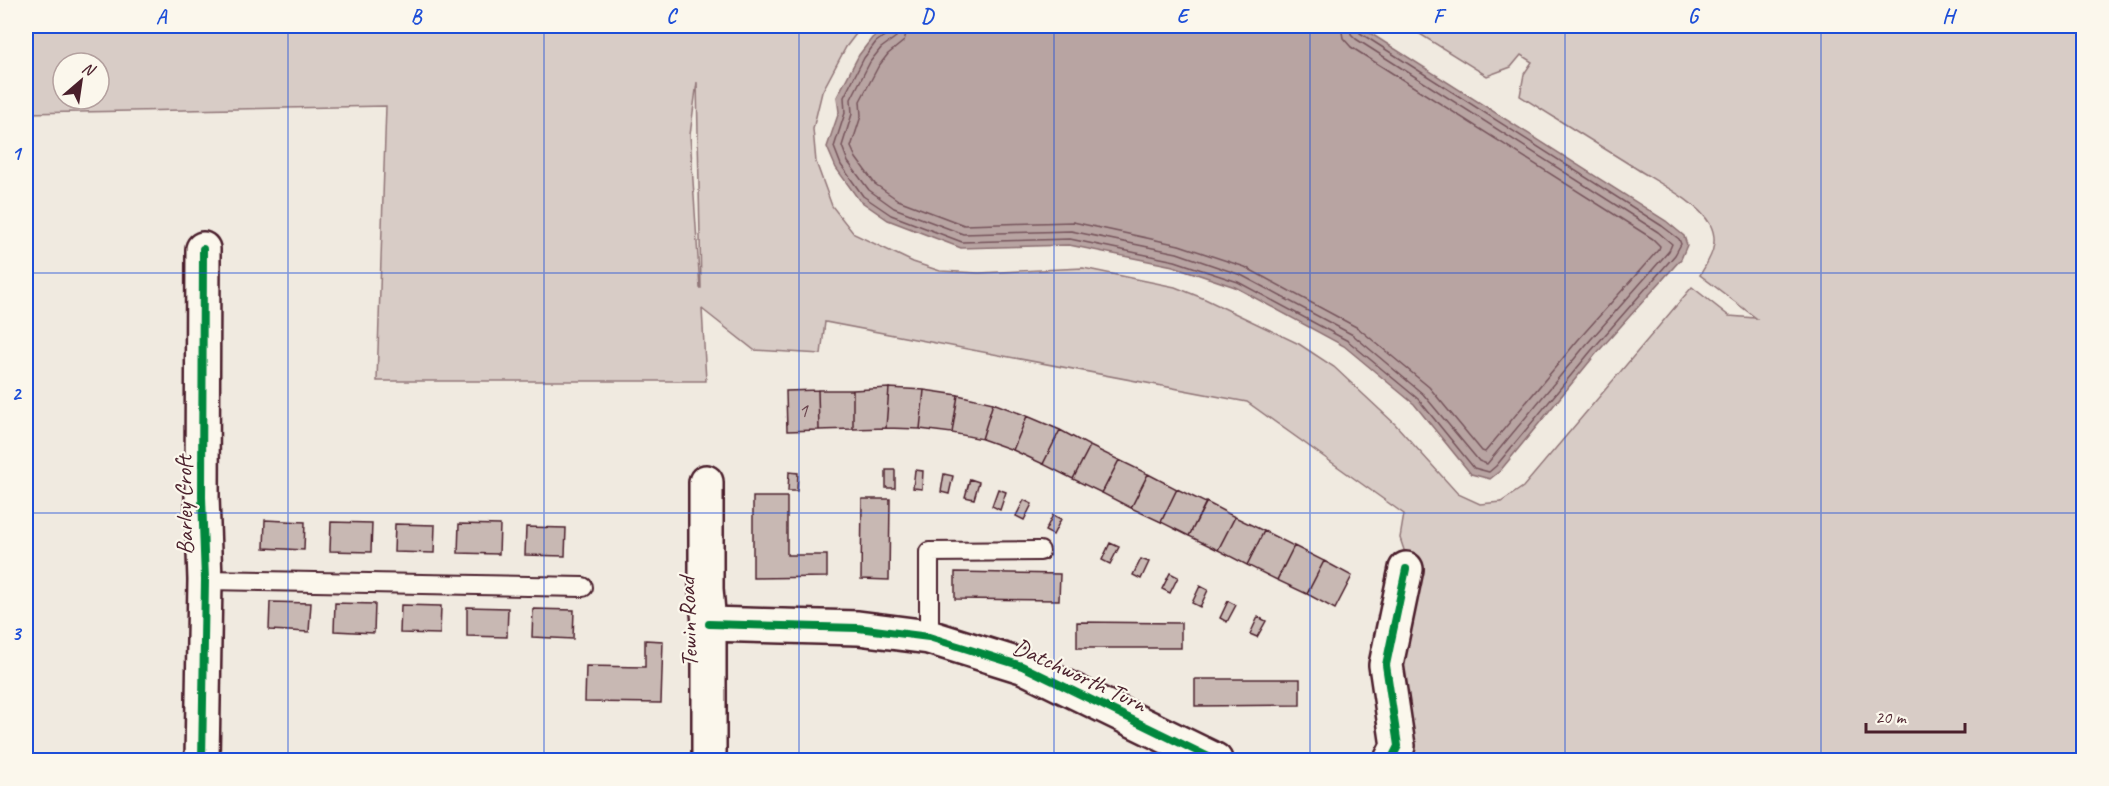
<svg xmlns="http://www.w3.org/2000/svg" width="2109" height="786" font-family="Caveat,sans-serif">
<rect width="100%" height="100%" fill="#f0eae0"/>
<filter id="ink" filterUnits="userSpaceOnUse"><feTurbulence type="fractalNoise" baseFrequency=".0167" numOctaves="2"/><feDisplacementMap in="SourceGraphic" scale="12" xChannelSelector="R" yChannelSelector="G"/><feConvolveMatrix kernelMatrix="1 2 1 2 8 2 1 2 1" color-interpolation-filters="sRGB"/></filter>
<g filter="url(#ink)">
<!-- green -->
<path fill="#d8ccc6" stroke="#917678" stroke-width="1.5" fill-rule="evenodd" d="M26,26h836l-16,21 -24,45 -9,37 3,33 16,44 22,28 59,28 27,9 39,2 104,-5 92,19 30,12 94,45 35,23 61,57 63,70 22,10 21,-2 22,-15 169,-200 37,29 27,2 -56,-43c10,-16 20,-32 10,-51 -13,-22 -51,-41 -73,-55 -39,-24 -78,-49 -117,-73l4,-22 8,-12 -11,-7 -10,12 -24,9 -80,-50h676l1,660 -5,74h-428l-1,-2 -14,2h-243l14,-201 -7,-21 4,-24 -157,-112 -422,-80 -4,32 -67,-4 -52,-41 4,72h-329l9,-275 -360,7zM63,63h36v36h-36zM697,82l4,206h-1l-10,-153z"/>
<!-- water -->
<path fill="#b8a4a2" stroke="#8c6f72" stroke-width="1.5" d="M889,26h470l307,195 18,15 3,9 -6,14 -86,96 -95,116 -10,8 -19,-5 -57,-70 -70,-58 -109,-59 -62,-21 -104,-21 -108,3 -73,-28 -29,-20 -23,-32 -9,-21 12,-35 -2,-15 22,-42 13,-17z"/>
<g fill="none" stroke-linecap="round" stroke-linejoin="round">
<!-- shore -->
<path stroke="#76545b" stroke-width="1.5" d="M892,26l-2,6 -14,10 -12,16 -20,39 1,16 -11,34 7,18 22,31 28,19 71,27 108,-3 105,22 63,21 110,59 70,58 56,69 15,4 7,-6 95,-115 84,-96 6,-11 -2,-5 -17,-13 -302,-193 -3,-7
M899,26l-3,11 -15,11 -11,14 -19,37 1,15 -10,32 6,16 21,28 25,18 69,26 108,-3 106,22 64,22 112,60 70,59 56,67 8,3 98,-118 84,-95 3,-7 -14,-12 -302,-193 -5,-5 -1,-8
M908,26l-4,15 -16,13 -10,13 -18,34 1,15 -10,31 5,11 19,26 23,16 66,25 109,-3 106,23 66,22 113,61 71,59 53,64 3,1 93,-112 81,-91 1,-3 -7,-7 -302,-192 -8,-9 -2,-12"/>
</g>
<!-- building -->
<path fill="#c8b8b3" stroke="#4a1f2b" stroke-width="1.5" d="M889,388l35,2 -4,39 -34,-1z
M889,388l-3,40 -33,1v-39z
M818,390l1,40 -32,1 -1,-40z
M818,390h35v39l-34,1z
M924,390l34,5 -6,38 -32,-4z
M958,395l35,8 -11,36 -30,-6z
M993,403l34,13 -14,34 -31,-11z
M1027,416l33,14 -17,34 -30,-14z
M1060,430l30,16 -17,33 -30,-15z
M1090,446l29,14 -17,33 -29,-14z
M1119,460l29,14 -17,34 -29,-15z
M886,470h9v18h-9z
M915,470l8,1 -1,18 -9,-1z
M789,472l9,1 -1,18h-9z
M944,474l9,2 -4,18 -8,-2z
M1148,474l29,15 -16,33 -30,-14z
M970,479l9,3 -5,17 -9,-2z
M998,489l8,3 -6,18 -8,-4z
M1177,489l29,14 -17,33 -28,-14z
M753,497h34v58h40v22l-74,1z
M862,499h28l-1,81 -28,-1z
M1024,500l8,4 -8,16 -8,-4z
M1206,502l29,15 -17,33 -29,-14z
M1053,515l8,4 -8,16 -8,-4z
M1235,517l29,14 -17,34 -29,-15z
M265,520l40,2 -1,28 -40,-2z
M331,522l41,1 -1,29 -41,-1z
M395,524l40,1 -1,28 -40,-1z
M459,524l41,1 -1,29 -41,-1z
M526,527l40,1 -1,28 -40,-1z
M1264,531l30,15 -17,34 -30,-15z
M1110,543l9,4 -9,17 -8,-4z
M1294,546l30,15 -17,33 -30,-14z
M1141,559l8,3 -8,17 -8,-4z
M1324,561l28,15 -17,33 -28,-15z
M955,572l105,2 -1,26 -104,-1z
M1170,573l8,4 -8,16 -8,-4z
M1200,586l8,4 -8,17 -8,-4z
M1228,601l8,4 -9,17 -7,-4z
M270,602l41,1 -2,29 -40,-2z
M335,603l40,1 -1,29 -40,-2z
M401,605l40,1 -1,28 -40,-1z
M467,607l41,1 -1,29 -40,-1z
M533,609l41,1 -1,29 -41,-2z
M1258,617l8,4 -9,16 -7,-3z
M1077,622l104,1v25h-104z
M645,640l18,1 -2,62 -76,-1 1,-36 59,1z
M1195,679h105v26l-105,1z"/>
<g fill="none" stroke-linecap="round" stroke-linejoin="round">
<!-- service casing -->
<g stroke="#4a1f2b" stroke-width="22">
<path id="service" d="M205,580l378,7
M929,637v-85l111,-1"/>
</g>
<!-- minor casing -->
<g stroke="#4a1f2b" stroke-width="38">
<path id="minor" d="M706,482v107l3,35v136
M709,624l149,4 71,9 93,29 193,94
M202,760l3,-180 -3,-83 1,-248
M1391,760l7,-14 -12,-81 20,-96"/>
</g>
<!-- service -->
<use href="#service" stroke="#fbf7ec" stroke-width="18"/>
<!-- minor -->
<use href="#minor" stroke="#fbf7ec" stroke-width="33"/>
<!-- cycleway casing -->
<g stroke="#fbf7ec" stroke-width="11">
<path id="cycleway" d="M709,624l149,4 71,9 93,29 193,94
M202,760l3,-180 -3,-83 1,-248
M1391,760l7,-14 -12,-81 20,-96"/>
</g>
<!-- cycleway -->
<use href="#cycleway" stroke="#00873e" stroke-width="8"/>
</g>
</g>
<!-- grid -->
<path fill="none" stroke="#1d4ed8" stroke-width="1.5" stroke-opacity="0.55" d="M288,26v734M544,26v734M799,26v734M1054,26v734M1310,26v734M1565,26v734M1821,26v734M26,273h2058M26,513h2058"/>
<g text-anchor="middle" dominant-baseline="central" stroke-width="4.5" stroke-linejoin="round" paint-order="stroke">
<!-- number labels -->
<g font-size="21" fill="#6a454d">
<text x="803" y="410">1</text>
</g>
<!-- street labels -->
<g font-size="24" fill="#4a1f2b" stroke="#fbf7ec">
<text transform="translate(184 505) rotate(-91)">Barley Croft</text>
<text transform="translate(688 622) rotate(-92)">Tewin Road</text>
<text transform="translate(1080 675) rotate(25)">Datchworth Turn</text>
</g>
</g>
<!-- margin -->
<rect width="2109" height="786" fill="none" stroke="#fbf7ec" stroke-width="66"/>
<!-- north arrow -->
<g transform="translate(81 81) rotate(29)"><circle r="28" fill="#fbf7ec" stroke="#b4a19f" stroke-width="1.5"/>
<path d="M0-4.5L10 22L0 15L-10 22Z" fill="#4a1f2b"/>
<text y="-9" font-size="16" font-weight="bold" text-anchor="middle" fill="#4a1f2b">N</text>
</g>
<!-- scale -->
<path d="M1866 723v9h99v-9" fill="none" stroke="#4a1f2b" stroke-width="3"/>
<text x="1875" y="723" font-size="18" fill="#4a1f2b" stroke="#fbf7ec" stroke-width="4.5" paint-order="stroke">20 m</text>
<rect x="33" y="33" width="2043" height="720" fill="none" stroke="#1d4ed8" stroke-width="2"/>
<g font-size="20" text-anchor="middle" font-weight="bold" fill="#1d4ed8">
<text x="161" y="23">A</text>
<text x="416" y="23">B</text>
<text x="671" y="23">C</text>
<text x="927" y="23">D</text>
<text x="1182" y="23">E</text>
<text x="1438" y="23">F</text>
<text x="1693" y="23">G</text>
<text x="1948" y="23">H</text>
<text x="16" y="160">1</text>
<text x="16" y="400">2</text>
<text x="16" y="640">3</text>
</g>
</svg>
